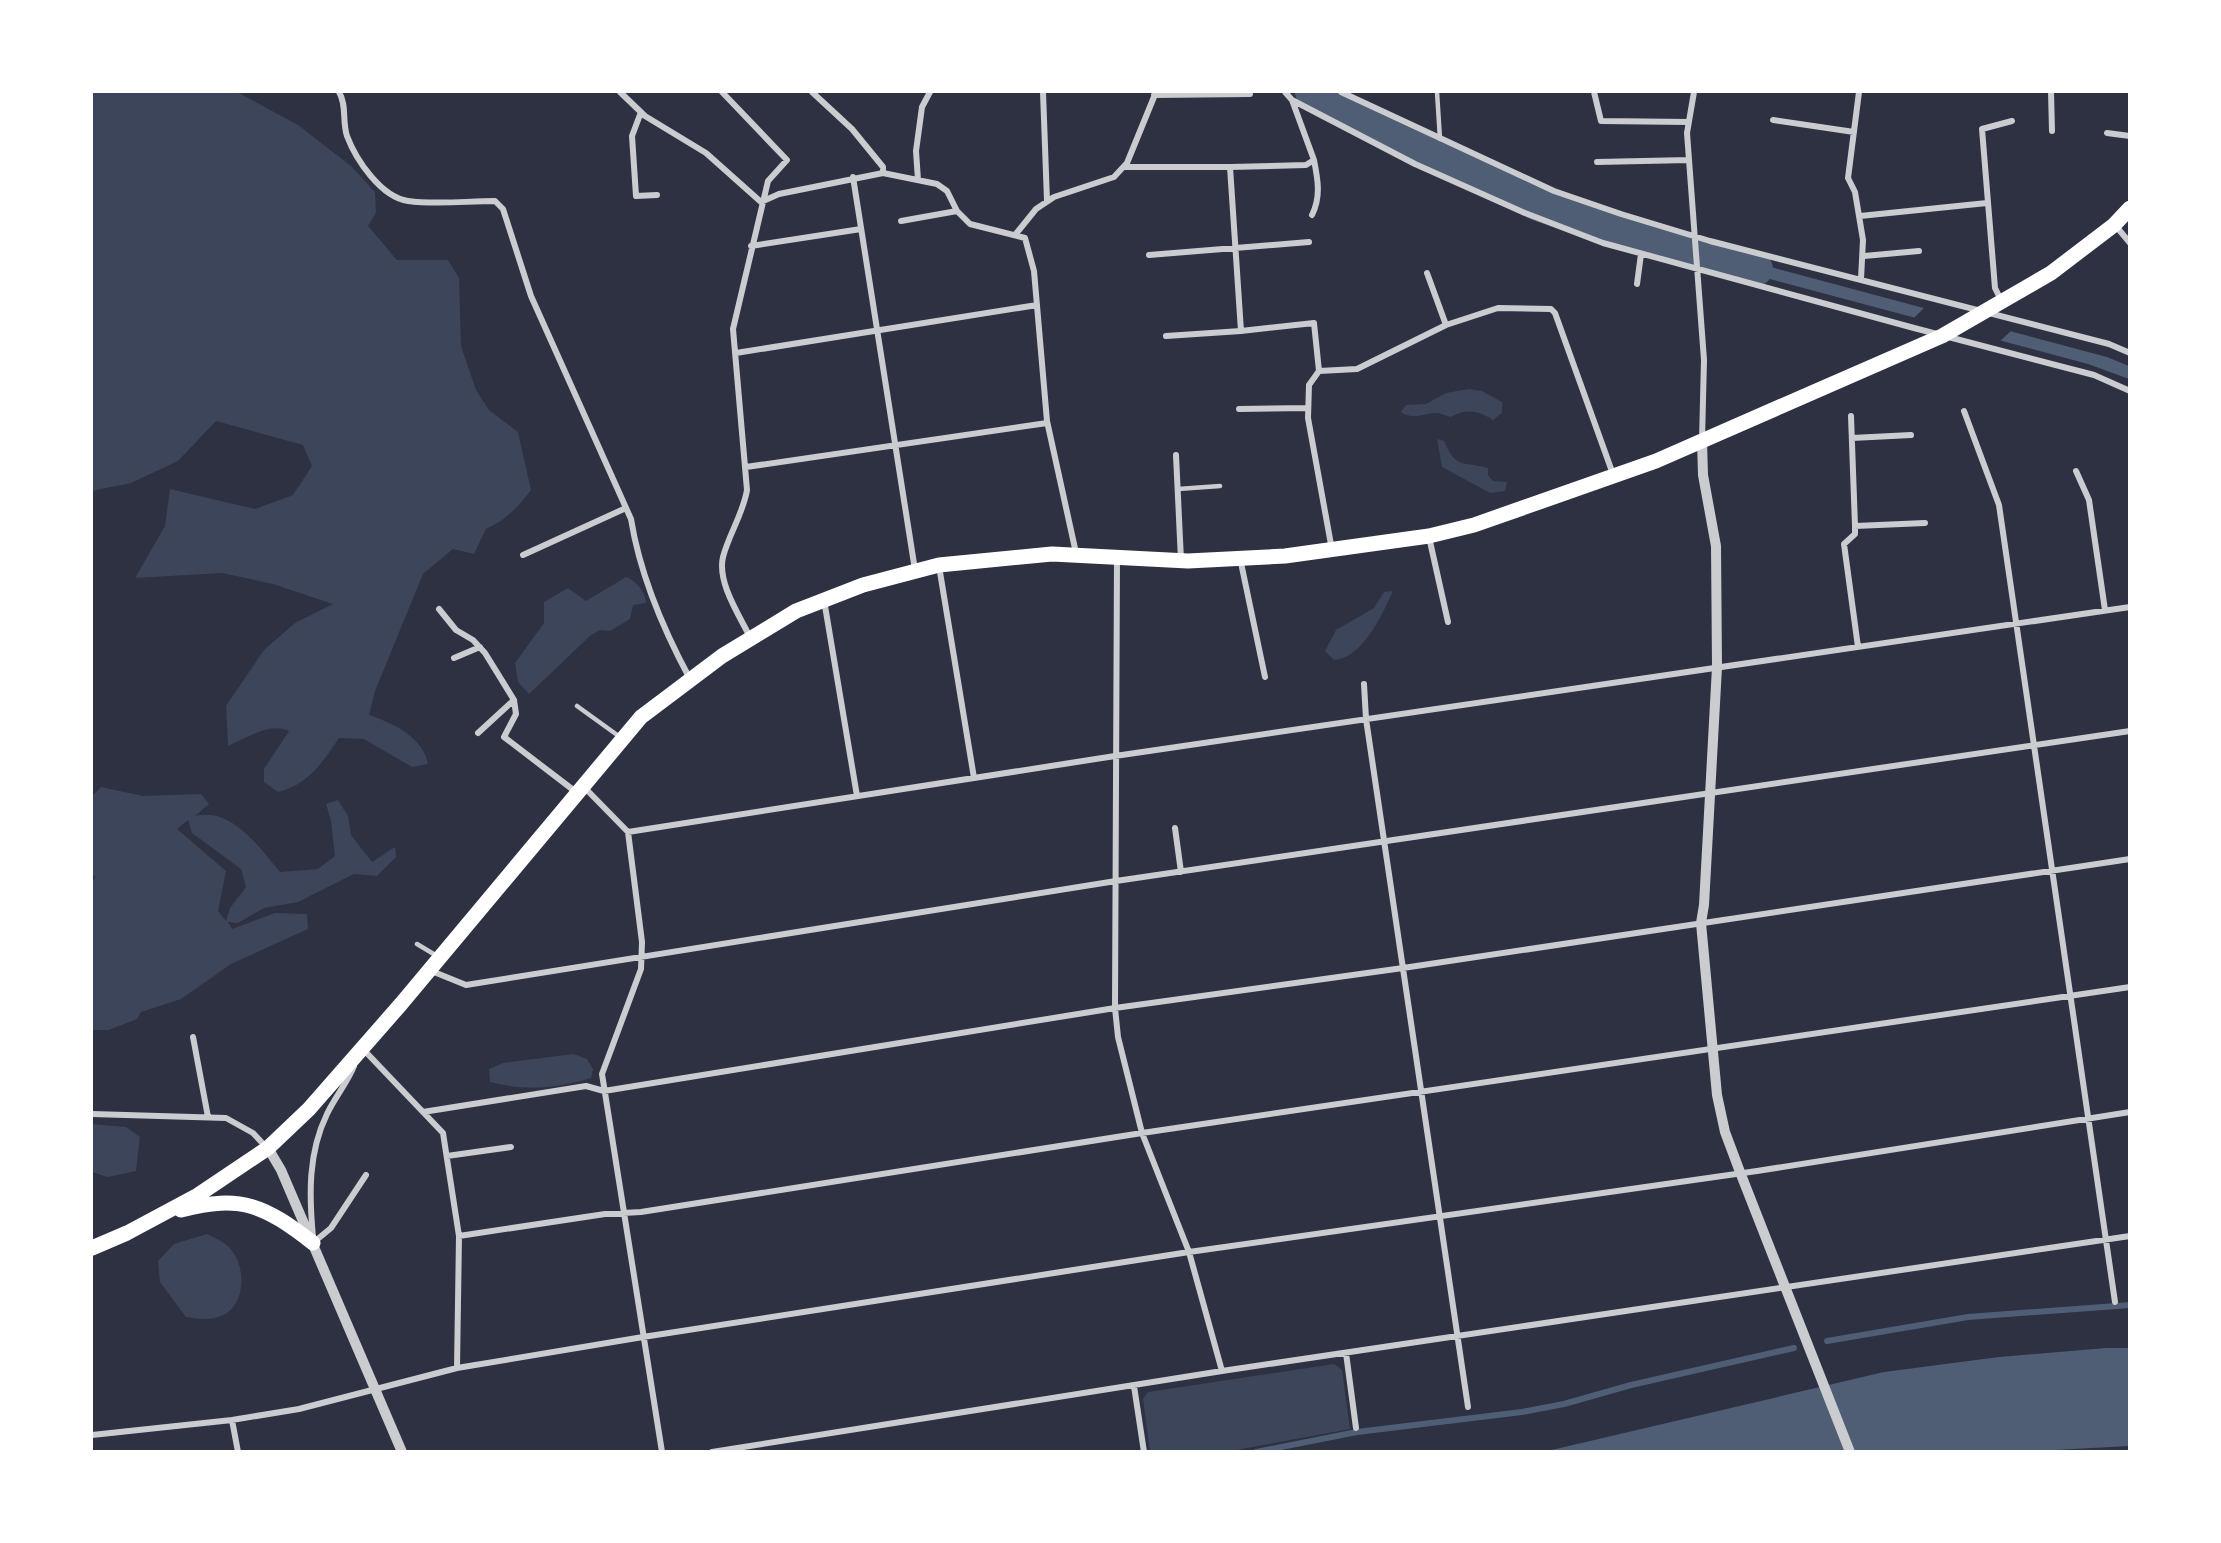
<svg xmlns="http://www.w3.org/2000/svg" width="2221" height="1543" font-family="Poppins,sans-serif">
<rect width="100%" height="100%" fill="#2d3142"/>
<!-- green -->
<path fill="#3c4559" fill-rule="evenodd" d="M92,92h145l61,33 53,41 24,26 1,21 -8,13 29,34h51l11,18 2,68 15,44 13,20 29,22 13,58c-13,17 -25,30 -45,39l-12,25 -21,-5 -30,25 -48,117 -6,24c24,8 54,22 59,49l-16,3 -48,-28 -25,-1c-16,24 -31,47 -61,54l-14,-10v-13l25,-38c-19,-9 -43,7 -61,15l-2,-40 38,-56 31,-27 38,-19 -60,-20 -51,-11 -87,5 30,-52 5,-37 85,20 38,-14 19,-29 -9,-21 -87,-24 -38,40 -47,22 -39,8z
M1469,389l13,2 20,11v11l-9,7c-14,-9 -26,-12 -42,-3 -4,-1 -11,-4 -15,-4 -13,0 -22,8 -35,-1l5,-7 20,-1 20,-11z
M1437,439l7,2c12,28 17,20 44,27v7l5,6 14,1 -2,9 -15,2 -48,-26z
M626,577c10,3 20,16 20,26l-13,2 -3,14 -20,12 -10,-1 -9,5 -62,59 -11,-12 -3,-19 29,-40v-21l24,-14 18,13z
M1393,591c-11,24 -30,67 -59,69l-9,-9 11,-21 38,-22 10,-16z
M101,787l42,9 58,-2 8,10 -14,12c37,-9 64,31 85,56l38,-3 17,-13 -4,-35 -5,-17 12,-4 10,16 3,19 21,27 23,-15 1,10 -19,19 -23,-2 -56,28 -34,6 -26,15 -10,-1 4,7 43,-16 32,1 1,15 -77,35 -50,35 -40,13 -4,7 -28,11h-17v-146l3,-7 -3,-3v-78zM188,820l4,13 49,36 5,18 -16,21 -4,13 -8,-10 8,-40 -49,-42z
M574,1054l13,5 6,10 -2,9c-36,11 -65,13 -101,4l-1,-13 14,-6z
M92,1124l34,3 14,10 -4,34 -28,6 -16,-5z
M207,1234c10,5 20,9 26,18 15,21 11,62 -19,66 -9,2 -19,0 -28,-1l-26,-35 -2,-21 16,-17z
M1334,1364l8,6 8,59 -119,22h-81l-7,-52 5,-7z"/>
<!-- water -->
<path fill="#4f5d75" d="M1711,251l396,106 22,9v13l-41,-15 -378,-101z
M2106,1348h23v98l-112,6h-474l341,-80 115,-15z"/>
<!-- pier -->
<path fill="#2d3142" d="M1926,306l88,22 -16,15 -86,-23z"/>
<g fill="none" stroke-linecap="round" stroke-linejoin="round">
<!-- stream -->
<path stroke="#4f5d75" stroke-width="6" d="M1827,1341l141,-24 162,-12
M1256,1452l101,-20 165,-20 42,-8 67,-19 163,-37"/>
<!-- river -->
<path stroke="#4f5d75" stroke-width="34" d="M1312,92l16,11 210,101 67,23 151,42"/>
<!-- service -->
<path stroke="#caccd0" stroke-width="4.5" d="M1437,92l3,47
M1178,489l42,-3
M577,706l43,31
M417,944l20,12"/>
<!-- minor -->
<path stroke="#caccd0" stroke-width="6" d="M339,92c8,13 3,29 8,44 9,24 34,61 61,65 28,4 59,0 87,0l8,8 28,87 100,223c9,56 32,110 59,160
M620,92l25,24 61,37 55,49
M722,92l65,68 -19,21 -35,148 14,161c-4,24 -18,44 -24,67 -6,25 16,58 27,80
M812,92l40,37 31,38v6
M1043,92l4,109
M1285,92l7,8 123,64 110,49 78,30 311,85 180,47 36,16
M1341,92l213,99 67,23 89,27 399,103 21,9
M1594,92l7,29 87,1
M1694,92l-7,41 17,227 -2,80
M1859,92l-11,86 7,14 8,48 -2,39
M2051,92l1,39
M1154,95l96,-1
M641,112l-9,24 4,60 21,-1
M1773,120l81,12
M2107,133l23,3
M1597,162l92,-2
M1125,167h105l11,164 73,-8 5,48 -10,14 -1,33 24,132
M1230,167l76,-2 8,-5 -22,-60
M853,177l62,393
M918,180l-2,-29 6,-44 8,-15
M761,202l18,-8 104,-21 54,11 10,7 10,20 13,13 55,14 9,33 13,150 29,132
M1312,215c9,-18 6,-35 2,-55
M1860,216l127,-13
M901,221l56,-10
M2115,225l15,18
M1015,235l21,-26 18,-12 60,-20 13,-14 29,-71
M751,246l110,-17
M1149,255l160,-13
M1864,256l55,-5
M1637,284l4,-30
M2001,300l-6,-12 -13,-159 30,-8
M1446,325l52,-17 53,1 4,4 59,164
M1166,336l75,-5
M736,353l301,-48
M1319,371l38,-2 89,-44 -19,-52
M1239,409l69,-1
M1964,411l35,94 116,797
M1851,416l4,110
M1852,438l59,-3
M1176,455l5,105
M746,467l301,-44
M2076,471l13,29 16,110
M1429,537l19,85
M523,555l103,-47
M1117,557l-2,451 3,29 24,96 47,119 33,119
M1240,558l25,119
M939,566l35,212
M824,600l33,196
M439,609l17,21 17,10 12,13 29,47 2,14 -12,23 72,55
M1858,647l-14,-103 11,-10v-8l70,-3
M454,658l26,-11
M1364,684l2,35 102,688
M478,733l36,-33
M584,787l44,45 14,110 -1,27 -39,105 60,378
M1175,828l6,44
M628,832l487,-76 1015,-149
M429,970l37,15 650,-104 1014,-150
M193,1037l15,80
M362,1048l81,85 16,103 -2,132
M423,1112l163,-26 18,5 511,-83 288,-40 727,-109
M92,1114l134,4 27,15 14,15
M447,1156l64,-9
M459,1236l146,-22 36,-2 501,-79 988,-146
M313,1237c-4,-42 -5,-84 14,-123 8,-17 20,-31 27,-48
M314,1242l17,-14 35,-53
M1346,1353l10,75
M1134,1386l10,66
M232,1420l6,32
M92,1435l140,-15 67,-11 158,-41 186,-31 546,-85 568,-81 373,-59
M712,1452l510,-81 908,-135"/>
<!-- tertiary -->
<path stroke="#caccd0" stroke-width="10" d="M1702,441l1,34 13,71 1,121 -13,238 -3,18 16,172 8,37 15,40 110,280
M268,1148l13,22 121,282"/>
<!-- primary -->
<path stroke="#fff" stroke-width="15" d="M181,1210c61,-16 84,-4 132,33
M92,1248l35,-15 71,-38 70,-47 41,-39 92,-105 240,-287 81,-61 74,-45 67,-26 76,-20 113,-11 136,7 97,-5 144,-20 45,-11 182,-64 286,-125 109,-63 63,-48 16,-17"/>
</g>
<!-- border -->
<rect width="2221" height="1543" fill="none" stroke="#ffffff" stroke-width="186"/>
</svg>
